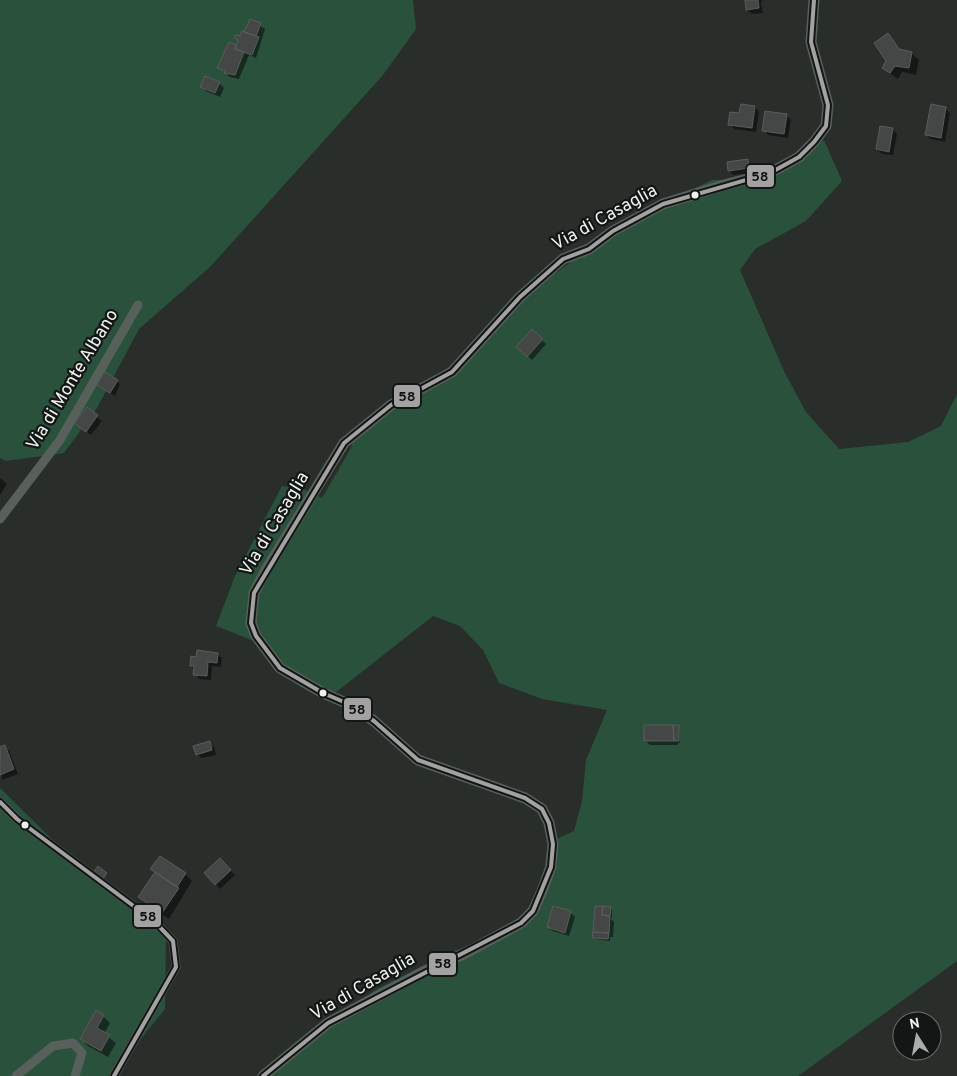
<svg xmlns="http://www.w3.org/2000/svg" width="957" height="1076" font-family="Overpass,sans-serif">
<rect width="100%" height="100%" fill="#292e2b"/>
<!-- green -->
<path fill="#29513c" d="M0,0h413l3,29 -33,46 -173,192 -71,62 -42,79 -33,45 -58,8 -6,-3z
M824,140l18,41 -36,40 -51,28 -15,21 44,101 22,41 33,37 69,-7 33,-16 16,-32v567l-159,115h-533l-1,-3 111,-83 70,-35 52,-22 32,-22 14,-30 5,-38 26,-12 8,-30 4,-41 21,-50 -65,-11 -43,-16 -16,-33 -23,-24 -27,-10 -98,77 -29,-12 -52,-40 -38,-15 19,-50 47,-90 21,3 19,9 29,-50 3,-12 17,-14 70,-39 67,-70 37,-32 45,-33 71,-43 51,-25h32l50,-18z
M0,788l65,64 101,85 -1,72 -54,67h-111z"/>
<!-- shadow -->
<path fill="#0007" d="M746,0h18l-3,1 2,12 -11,1 -5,-4z
M250,20l15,9 -9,29 -7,-3 -10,24 -9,-2 -11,-10 11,-23 7,3z
M887,35l14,16 10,2 8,7 -3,15 -14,-3 -4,7 -15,-11 5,-7z
M219,83l5,5 -4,9 -14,-6 -4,-4z
M755,107l4,5 -3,20 -22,-3 -5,-5 12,-10z
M945,108l5,5 -5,29 -15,-3 -4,-5z
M786,115l5,5 -3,18 -20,-3 -4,-5z
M892,129l5,5 -4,21 -11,-1 -5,-5z
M747,160l5,5 1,8 -20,2 -4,-5z
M532,331l14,13 -14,16 -10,-9z
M115,380l5,4 -5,12 -20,-13z
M87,409l15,12 -11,14 -10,-7z
M0,478l7,6 -7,11z
M217,654l5,4 -1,9 -9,-1 -1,14 -12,-1 -8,-14 6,-7z
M679,726l1,17h-2v2h-28l-5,-5z
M209,743l5,4 2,8 -15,3 -4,-4z
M4,746l5,5 9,23 -16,6 -2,-32z
M220,860l15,15 -15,14 -14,-16z
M185,874l7,7 -23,38 -30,-22z
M554,907l17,6 4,4 -6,19 -16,-5 -5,-4z
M611,908l1,2v8h-2l4,4 -1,15h-3v4l-15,-2 -2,-1z
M103,1016l7,7 -6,11 12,9 -8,14 -20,-11 -7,-7z"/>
<!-- building -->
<path fill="#444745" stroke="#595d5b" d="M745,0h13l1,8 -13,2z
M250,19l11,4 -5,13 -12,-4z
M242,31l17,6 -7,18 -17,-6 3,-9 -4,-2 2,-3 4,1z
M888,33l11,16 13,3 -3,16 -14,-2 -5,7 -8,-5 4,-7 -12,-18z
M229,42l7,3 -1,4 9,3 -9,23 -11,-2 1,-2 -8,-3z
M205,76l15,6 -5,11 -15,-6z
M741,104l14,2 -3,22 -24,-3 2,-13 9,1z
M931,104l15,3 -5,31 -16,-3z
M765,111l22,3 -3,20 -22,-3z
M880,126l13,2 -4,24 -13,-3z
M748,159l1,9 -21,3 -1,-9z
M532,329l11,10 -16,18 -11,-10z
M101,370l17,10 -8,13 -16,-10z
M87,407l11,8 -12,17 -12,-9z
M197,650l21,3 -1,10 -9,-1 -1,14 -14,-1 1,-9h-4l1,-10 5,1z
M644,725h29l1,16h-30z
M673,725h6v16h-5z
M210,741l2,9 -16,5 -3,-9z
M5,745l9,24 -14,6v-28z
M160,856l26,17 -9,14 -27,-18z
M220,858l11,12 -16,15 -11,-12z
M98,866l9,7 -5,7 -9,-7z
M155,872l24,16 -17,25 -24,-16z
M553,906l18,5 -6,22 -18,-6z
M595,906h8l-1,9 8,1 -1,17 -16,-1z
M603,906l8,1 -1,9 -8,-1z
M593,932l16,1 -1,6 -16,-1z
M96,1010l8,5 -7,13 13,7 -9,16 -21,-12z"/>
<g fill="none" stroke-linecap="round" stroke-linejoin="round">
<!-- minor -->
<path stroke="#58605b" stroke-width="9" d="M0,519l60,-79 78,-135
M0,802l17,17 138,103 18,19 3,26 -62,109
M16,1076l37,-30 20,-3 9,10 -7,23"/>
<!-- tertiary -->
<path stroke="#58605b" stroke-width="11" d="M263,1076l65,-53 95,-51 41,-18 57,-31 12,-12 9,-20 9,-24 2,-23 -4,-21 -7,-14 -17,-11 -107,-38 -44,-39 -23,-16 -28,-12 -43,-25 -24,-32 -5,-13 3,-30 12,-23 78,-127 47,-38 61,-33 68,-75 43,-38 26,-10 24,-18 50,-27 61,-19 46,-12 29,-16 15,-15 12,-16 2,-21 -17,-63 3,-42"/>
<!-- bus-1 casing -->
<g stroke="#131614" stroke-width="8">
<path id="bus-1" d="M0,802l17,17 138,103 18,19 3,26 -62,109
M263,1076l65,-53 193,-100 12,-12 18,-44 2,-23 -4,-21 -7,-14 -17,-11 -107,-38 -44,-39 -23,-16 -28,-12 -43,-25 -24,-32 -5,-13 3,-30 90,-150 47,-38 61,-33 68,-75 43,-38 26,-10 24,-18 50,-27 107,-31 29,-16 15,-15 12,-16 2,-21 -17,-63 3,-42"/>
</g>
<!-- bus-1 -->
<use href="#bus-1" stroke="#a2a2a2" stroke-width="4"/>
</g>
<!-- markers -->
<g fill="#edf2ef" stroke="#131614" stroke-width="2">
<circle cx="695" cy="195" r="4.5"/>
<circle cx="323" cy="693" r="4.5"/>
<circle cx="25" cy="825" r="4.5"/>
</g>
<g text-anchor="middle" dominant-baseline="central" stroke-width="4.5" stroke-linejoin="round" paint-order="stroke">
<!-- street labels -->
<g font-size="18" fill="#edf2ef" stroke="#131614">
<text transform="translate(605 218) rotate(-29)">Via di Casaglia</text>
<text transform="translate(73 380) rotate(-59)">Via di Monte Albano</text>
<text transform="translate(275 524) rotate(-59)">Via di Casaglia</text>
<text transform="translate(363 987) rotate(-30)">Via di Casaglia</text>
</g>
</g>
<g stroke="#131614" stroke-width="2">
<rect x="746" y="164" width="29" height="24" rx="5" fill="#a2a2a2"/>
<rect x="393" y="384" width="28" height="24" rx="5" fill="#a2a2a2"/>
<rect x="343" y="697" width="29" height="24" rx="5" fill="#a2a2a2"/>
<rect x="133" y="904" width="29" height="24" rx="5" fill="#a2a2a2"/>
<rect x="428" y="952" width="29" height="24" rx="5" fill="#a2a2a2"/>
</g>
<g font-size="14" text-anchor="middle" font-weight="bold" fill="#111">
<text x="760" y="181">58</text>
<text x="407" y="401">58</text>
<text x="357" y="714">58</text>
<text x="148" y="921">58</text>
<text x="443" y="968">58</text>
</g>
<!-- north arrow -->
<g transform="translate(917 1036) rotate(349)"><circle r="24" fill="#131614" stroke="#6a6e6c"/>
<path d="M0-4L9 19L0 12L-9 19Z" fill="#a8adaa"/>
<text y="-8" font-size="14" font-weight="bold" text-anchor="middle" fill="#edf2ef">N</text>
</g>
</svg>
